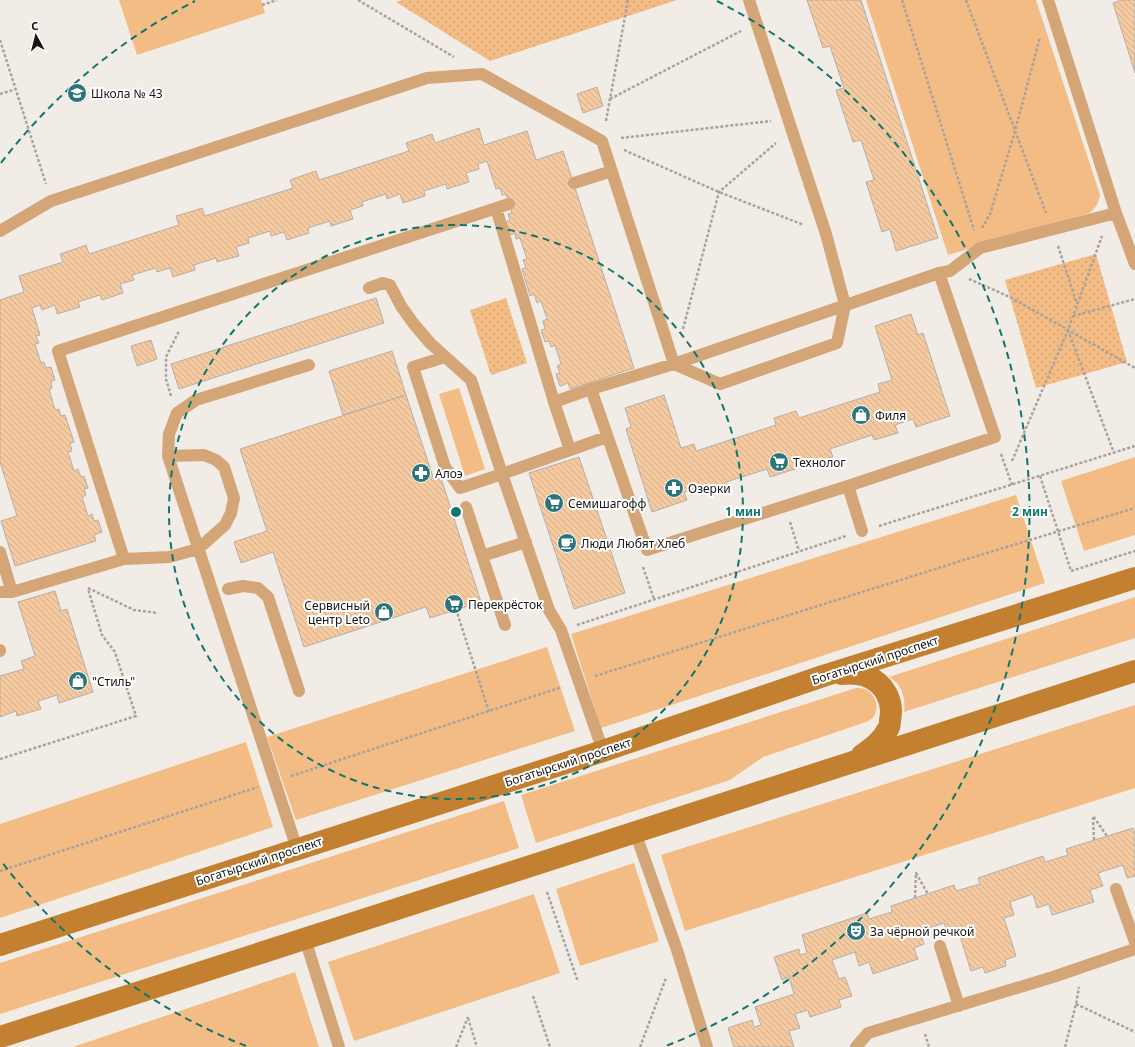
<svg xmlns="http://www.w3.org/2000/svg" width="1135" height="1047" font-family="'Noto Sans',sans-serif">
<defs>
<pattern id="park-dots" width="8" height="8" patternUnits="userSpaceOnUse"><rect width="8" height="8" fill="#f3bc84"/><path d="M2 2h.1M6 6h.1" fill="none" stroke="#d0a171" stroke-width="1.8" stroke-linecap="round"/></pattern>
<pattern id="building-back-hatch" width="6" height="6" patternUnits="userSpaceOnUse"><rect width="6" height="6" fill="#f5caa0"/><path d="M-1 5l2 2M0 0l6 6M5-1l2 2" fill="none" stroke="#d1ad89"/></pattern>
</defs>
<rect width="100%" height="100%" fill="#f2ece6"/>
<!-- grass -->
<path fill="#f3bc84" d="M119,0h142l4,13 -128,42z
M866,0h170l64,195 -3,10 -7,8 -142,42z
M459,388l26,81 -20,7 -26,-82z
M1135,457v78l-51,16 -23,-70z
M1016,495l29,88 -444,145 -30,-94z
M1135,597v41l-231,74c2,-14 -2,-28 -15,-35z
M547,647l28,84 -279,89 -29,-83z
M856,688c2,0 7,0 9,1 10,5 15,18 9,27 -2,3 -5,5 -8,6l-103,35 -33,23 -194,63 -15,-48z
M1135,705v83l-450,143 -24,-76z
M246,742l27,85 -273,91v-94z
M504,801l15,47 -519,166v-51z
M634,863l25,78 -79,25 -24,-77z
M534,894l26,79 -206,68 -26,-79z
M295,972l24,75h-246z"/>
<!-- park -->
<path fill="url(#park-dots)" d="M402,0h275l-187,61 -94,-59z
M1096,254l31,108 -91,26 -31,-108z
M506,298l21,65 -36,12 -21,-65z"/>
<!-- building -->
<path fill="url(#building-back-hatch)" stroke="#b5afa9" d="M807,0h54l77,238 -42,13 -6,-22 -8,3 -16,-50 8,-2 -13,-40 -8,2 -17,-52 8,-2 -14,-42 -7,2z
M1121,0h14v73l-22,-70z
M597,87l6,19 -20,7 -6,-19z
M479,128l5,17 43,-14 9,29 27,-9 71,217 -64,21 -2,-6 -8,3 -4,-12 4,-1 -3,-7 4,-2 -6,-19 -4,2 -2,-6 -4,1 -4,-12 4,-1 -2,-8 4,-2 -6,-18 -4,2 -3,-9 -4,2 -8,-27 4,-1 -3,-8 4,-1 -7,-21 -4,1 -1,-6 -5,2 -4,-13 4,-2 -2,-6 4,-1 -6,-19 -4,1 -2,-7 -4,1 -9,-28 -9,3 1,5 -13,4 3,9 -22,7 -1,-5 -22,7 1,5 -22,7 -3,-9 -13,5 -1,-5 -24,8 1,4 -13,4 3,9 -22,7 -1,-5 -22,7 1,5 -22,7 -3,-8 -13,4 -1,-5 -22,7 1,5 -13,4 3,9 -22,6 -1,-4 -22,7 1,5 -22,7 -3,-9 -13,4 -1,-4 -24,7 2,5 -14,4 3,9 -21,7 -2,-5 -22,7 2,5 -23,7 -2,-9 -13,5 -2,-5 -8,3 8,27 -4,1 3,7 -4,1 6,19 3,-1 2,6 5,-1 4,13 -4,1 1,7 -3,1 6,21 4,-1 2,7 4,-1 9,27 -4,1 2,8 -4,1 6,19 4,-2 3,8 3,-1 4,12 -4,1 2,6 -4,2 6,19 4,-2 2,7 4,-1 4,12 -8,3 2,6 -81,25 -14,-45 16,-5 -17,-54v-162l24,-8 -5,-16 44,-14 -3,-8 18,-6 8,-3 3,9 90,-29 -3,-9 17,-5 9,-3 3,8 88,-28 -3,-8 17,-6 9,-3 3,9 90,-29 -3,-8 26,-9 3,9z
M376,298l8,25 -205,66 -8,-25z
M911,314l7,21 5,-2 27,83 -34,11 -3,-8 -18,6 3,8 -24,7 -2,-5 -42,14 3,8 -63,20 -3,-8 -41,13 2,5 -22,7 -3,-8 -19,6 3,8 -35,12 -26,-83 5,-2 -6,-19 39,-13 17,53 13,-4 2,7 80,-26 -2,-7 22,-7 3,7 81,-26 -2,-8 14,-4 -17,-54z
M151,340l6,19 -20,7 -6,-20z
M392,351l14,44 -63,20 -14,-44z
M406,395l28,85 7,-2 40,124 -51,16 -4,-11 -122,40 -31,-95 -32,11 -7,-21 33,-11 -27,-82z
M579,457l46,136 -51,16 -45,-136z
M55,591l6,20 6,-2 26,83 -34,11 -2,-8 -19,6 3,8 -24,7 -1,-5 -16,6v-41l24,-7 -3,-8 14,-5 -17,-54z
M1133,828l2,5v43l-8,2 -4,-13 -25,8 5,13 -13,4 4,12 -42,13 -3,-11 -12,4 -4,-14 -23,8 4,13 -10,3 12,38 -11,4 1,6 -21,7 -2,-6 -12,4 -12,-38 -10,3 -5,-13 -24,8 4,13 -10,4 4,11 -45,15 -4,-12 -10,4 -4,-14 -23,8 7,19 6,-2 7,19 -13,4 2,7 -31,10 -2,-7 -13,4 5,14 -11,3 5,16h-60l-6,-19 24,-8 2,7 7,-2 -6,-18 39,-13 -5,-17 -7,3 -8,-23 25,-8 1,6 7,-2 -5,-18 65,-22 2,6 23,-7 -1,-6 63,-21 2,6 24,-7 -2,-6 65,-22 2,6 23,-7 -2,-6z"/>
<g fill="none" stroke-linecap="round" stroke-linejoin="round">
<!-- path -->
<path stroke="#a8a39e" stroke-width="2.5" stroke-dasharray="3 2" stroke-linecap="butt" d="M358,0l96,57
M902,0l72,230
M966,0l80,213
M262,5l15,-5
M0,40l46,144
M0,94l16,-5
M610,99l131,-68
M606,121l22,-121
M621,138l150,-17
M624,150l95,42 85,33
M982,228l8,-14 25,-83 25,-94
M1058,246l19,58
M969,279l41,18 125,71
M1073,316l62,-17
M683,329l36,-137 57,-49
M1068,330l46,123
M171,396l-5,-17v-22l13,-26
M1001,454l11,31
M1012,461l56,-131 34,-94
M1040,476l31,95 64,-20
M790,522l9,29
M879,526l256,-80
M643,567l11,32
M88,588l46,22 24,3
M456,609l33,103
M577,625l269,-89
M595,676l369,-116 171,-52
M0,759l136,-43 -21,-64 -13,-17 -14,-46
M291,776l271,-89
M1094,840l-1,-24 14,20
M0,871l258,-84
M547,892l31,90
M915,898l1,-25 12,21
M533,996l17,51
M1076,1004l59,28
M468,1018l9,29
M925,1034l4,13
M456,1047l12,-30
M640,1047l26,-69
M1065,1047l11,-43 3,-17"/>
<!-- lane -->
<path stroke="#d3a577" stroke-width="12" d="M1048,0l68,213 19,51
M574,183l38,-12
M496,208l58,194
M0,231l51,-30 376,-123 55,-4 120,67 72,223 46,20 117,-41 8,-38 -19,-71 -77,-234
M369,288l14,-5 7,2 11,21 12,17 17,20 41,37 31,94 -42,14 -15,-21 -32,-100 32,-10
M591,389l56,161 201,-64 147,-49 -56,-164
M570,450l37,-13
M848,486l14,45
M466,507l39,118
M0,552l12,40
M482,556l44,-14
M124,559l-66,-208 451,-147
M228,589l15,-3 15,2 10,9 31,94
M0,592h12l112,-33 45,-2 29,-8 27,-24 6,-12 3,-15 -10,-31 -8,-7 -12,-5 -36,1
M0,650v1
M603,751l-42,-121 -12,-20 -47,-136 68,-24 -16,-48 37,-13 83,-25 265,-91 11,-2 30,-23 136,-35
M635,832l42,118 30,97
M297,849l-129,-393 1,-22 8,-21 19,-13 113,-35
M1116,889l19,53
M305,939l34,108
M940,946l19,60
M856,1047l12,-14 185,-56 82,-28"/>
<!-- secondary -->
<path stroke="#c48031" stroke-width="22" d="M841,674c9,-1 17,-1 25,2 19,7 28,26 24,44 0,3 0,7 -2,9 -6,12 -16,19 -26,26
M0,945l603,-194 220,-75 312,-98
M0,1037l1135,-366"/>
</g>
<!-- distance rings -->
<g fill="none" stroke="#0f766e" stroke-width="2" stroke-dasharray="7 5">
<circle cx="456" cy="512" r="287"/>
<path d="M246 1046A574 574 0 0 1 1 861M1 163A574 574 0 0 1 195 1M717 1A574 574 0 0 1 666 1046"/>
</g>
<!-- icons -->
<defs>
<g id="school-disc" transform="scale(1)"><circle r="9.5" fill="#2b747b" stroke="#fff"/><path d="M0-5L7-2L0 1L-7-2ZM-4 1L0 2.5L4 1V4Q0 6-4 4Z" fill="#fff"/></g>
<g id="shop-disc" transform="scale(1)"><circle r="9.5" fill="#2b747b" stroke="#fff"/><path d="M-5-2.5h2.3a2.7 3.5 0 0 1 5.4 0H5L5.5 6h-11ZM-1.5-2.5h3a1.5 2.3 0 0 0-3 0Z" fill="#fff"/></g>
<g id="supermarket-disc" transform="scale(1)"><circle r="9.5" fill="#2b747b" stroke="#fff"/><path d="M-6-5.5h2.5l.6 2H6L4.5 2H-2.5L-4.4-4H-6ZM-1.5 3.2a1.3 1.3 0 1 0 .1 0ZM3 3.2a1.3 1.3 0 1 0 .1 0Z" fill="#fff"/></g>
<g id="pharmacy-disc" transform="scale(1)"><circle r="9.5" fill="#2b747b" stroke="#fff"/><path d="M-2-6h4v4h4v4h-4v4h-4v-4h-4v-4h4Z" fill="#fff"/></g>
<g id="cafe-disc" transform="scale(1)"><circle r="9.5" fill="#2b747b" stroke="#fff"/><path d="M-5.5-4.5H6V0H3Q3 3.5 0 3.5H-2.5Q-5.5 3.5-5.5 0ZM3-3.2v2h1.7v-2ZM-6 4.5H4V6H-6Z" fill="#fff"/></g>
<g id="theatre-disc" transform="scale(1)"><circle r="9.5" fill="#2b747b" stroke="#fff"/><path d="M-5-5.5Q0-4 5-5.5V0Q5 5 0 6Q-5 5-5 0ZM-3.3-2.5H-1v1.5H-3.3ZM1-2.5H3.3v1.5H1ZM-2.8 1Q0 5.5 2.8 1Z" fill="#fff"/></g>
</defs>
<g fill-rule="evenodd">
<use href="#school-disc" x="77" y="93"/>
<use href="#shop-disc" x="861" y="415"/>
<use href="#supermarket-disc" x="779" y="462"/>
<use href="#pharmacy-disc" x="421" y="473"/>
<use href="#pharmacy-disc" x="674" y="488"/>
<use href="#supermarket-disc" x="554" y="503"/>
<use href="#cafe-disc" x="567" y="543"/>
<use href="#supermarket-disc" x="454" y="604"/>
<use href="#shop-disc" x="384" y="612"/>
<use href="#shop-disc" x="78" y="681"/>
<use href="#theatre-disc" x="856" y="931"/>
</g>
<g text-anchor="middle" dominant-baseline="central" stroke-width="4" stroke-linejoin="round" paint-order="stroke">
<!-- poi labels -->
<g font-size="12" fill="#181614" stroke="#fff" text-anchor="start">
<text x="91" y="93">Школа № 43</text>
<text x="875" y="415">Филя</text>
<text x="793" y="462">Технолог</text>
<text x="435" y="473">Алоэ</text>
<text x="688" y="488">Озерки</text>
<text x="568" y="503">Семишагофф</text>
<text x="581" y="543">Люди Любят Хлеб</text>
<text x="468" y="604">Перекрёсток</text>
<text x="370" y="605" text-anchor="end">Сервисный<tspan x="370" dy="14">центр Leto</tspan></text>
<text x="92" y="681">"Стиль"</text>
<text x="870" y="931">За чёрной речкой</text>
</g>
<!-- street labels -->
<g font-size="12" fill="#181614" stroke="#fff">
<text transform="translate(875 660) rotate(-18)">Богатырский проспект</text>
<text transform="translate(568 762) rotate(-18)">Богатырский проспект</text>
<text transform="translate(259 861) rotate(-18)">Богатырский проспект</text>
</g>
</g>
<circle cx="456" cy="512" r="6" fill="#0f766e" stroke="#fff" stroke-width="2"/>
<g font-size="12" text-anchor="middle" font-weight="bold" fill="#0f766e" stroke="#fff" stroke-width="4" stroke-linejoin="round" paint-order="stroke">
<text x="743" y="516">1 мин</text>
<text x="1030" y="516">2 мин</text>
</g>
<!-- north arrow -->
<g transform="translate(36 36) rotate(353)" stroke="#ffffff" stroke-width="3" paint-order="stroke">
<path d="M0-3L7 15L0 10L-7 15Z" fill="#181614"/>
<text y="-6" font-size="11" font-weight="bold" text-anchor="middle" fill="#181614">С</text>
</g>
</svg>
